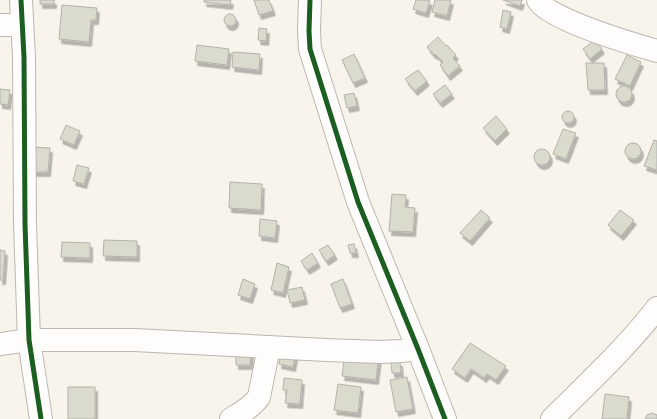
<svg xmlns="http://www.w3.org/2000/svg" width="657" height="419" font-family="Ubuntu,sans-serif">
<defs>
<filter id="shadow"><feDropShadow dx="2.5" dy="4.5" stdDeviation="0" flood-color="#0004"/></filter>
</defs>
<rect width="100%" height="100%" fill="#f8f4ec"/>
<!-- building -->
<path fill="#dadacd" stroke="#b3b2ab" filter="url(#shadow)" d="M40,0h14v4h-14z
M204,0h27l-1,5 -26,-3z
M254,0h15l4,11 -14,4z
M416,0h11l3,1 -4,12 -13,-4z
M435,0h16l-4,16 -15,-4z
M503,0h19l-2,6z
M62,5l35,3 -1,12h-5l-2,22 -30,-3z
M503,10l8,2 -4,17 -7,-2z
M224 20a6 6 0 1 1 12 0a6 6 0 1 1-12 0Z
M259,28l8,1 -1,12 -8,-1z
M438,37l8,9 1,-1 9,10 -3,3 7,8 -12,10 -8,-11 3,-3 -8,-8 -1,1 -7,-8z
M595,40l7,9 -12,10 -7,-10z
M197,45l32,4 -2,16 -32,-4z
M233,52l27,2 -1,16 -27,-3z
M354,54l11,24 -12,5 -11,-23z
M627,55l14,7 -11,24 -15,-7z
M586,63h18l1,27h-17z
M418,70l9,11 -12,10 -10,-12z
M445,85l7,9 -12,9 -7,-9z
M616 94a8 8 0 1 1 16 0a8 8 0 1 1-16 0Z
M0,89l10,1 -2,15 -8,-1z
M354,93l3,13 -10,2 -3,-13z
M562 117a6 6 0 1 1 12 0a6 6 0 1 1-12 0Z
M496,116l11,13 -12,12 -12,-13z
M66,125l14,6 -6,14 -14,-6z
M563,129l13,4 -10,26 -13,-5z
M654,140l3,1v29l-13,-4z
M625 151a8 8 0 1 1 16 0a8 8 0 1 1-16 0Z
M33,147l17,1 -2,24h-17z
M534 157a8 8 0 1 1 16 0a8 8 0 1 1-16 0Z
M77,165l12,3 -5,16 -11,-3z
M230,182l32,2 -1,26 -32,-2z
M392,194l14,1 -1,12 10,1 -2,24 -24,-1z
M481,210l9,8 -20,23 -10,-8z
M620,210l14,10 -13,16 -13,-11z
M260,219l17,2 -2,17 -16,-2z
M104,240l33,1v16l-34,-1z
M62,242l28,1v15l-29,-1z
M354,244l2,9h-6l-2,-8z
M328,245l7,10 -9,6 -7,-11z
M0,250l5,1 -2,29h-3z
M312,253l6,10 -11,7 -6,-9z
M277,263l12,4 -6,26 -12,-3z
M243,279l12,5 -5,15 -12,-4z
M343,279l9,25 -12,4 -9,-24z
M302,287l3,13 -15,3 -3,-13z
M470,343l36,23 -10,14 -9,-6 -3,4 -13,-9 -6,9 -13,-9z
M282,348l14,3 -3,16 -14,-3z
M236,352h15l-1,13h-14z
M345,352l34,4 -3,24 -34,-4z
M391,362h9l1,11h-9z
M407,377l6,32 -17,3 -6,-32z
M284,378l18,2 -2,24 -15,-1 2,-13h-4z
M338,384l23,3 -3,26 -24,-3z
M68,387h27v32h-27z
M605,394l24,3 -2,22h-25z
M652,413l5,2v4h-12l2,-4z"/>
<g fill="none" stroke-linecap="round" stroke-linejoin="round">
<!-- minor casing -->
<g stroke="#bbb7b0" stroke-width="24">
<path id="minor" d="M21,0l3,57 1,167 4,116 12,79
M310,0l-1,31 1,18 48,153 60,147 27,70
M538,0c6,18 98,45 119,51
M0,25h22
M0,344l29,-4h105l192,10 54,2 21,-1 17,-2
M231,419c10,-6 21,-12 28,-22l10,-50
M552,419c36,-36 74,-71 105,-111"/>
</g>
<!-- minor -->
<use href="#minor" stroke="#fefdfc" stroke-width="22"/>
<!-- cycleway casing -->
<g stroke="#fff" stroke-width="8">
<path id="cycleway" d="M21,0l3,57 1,167 4,116 12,79
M310,0l-1,31 1,18 48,153 60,147 27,70"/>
</g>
<!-- cycleway -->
<use href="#cycleway" stroke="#1b5e20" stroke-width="5"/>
</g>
</svg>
